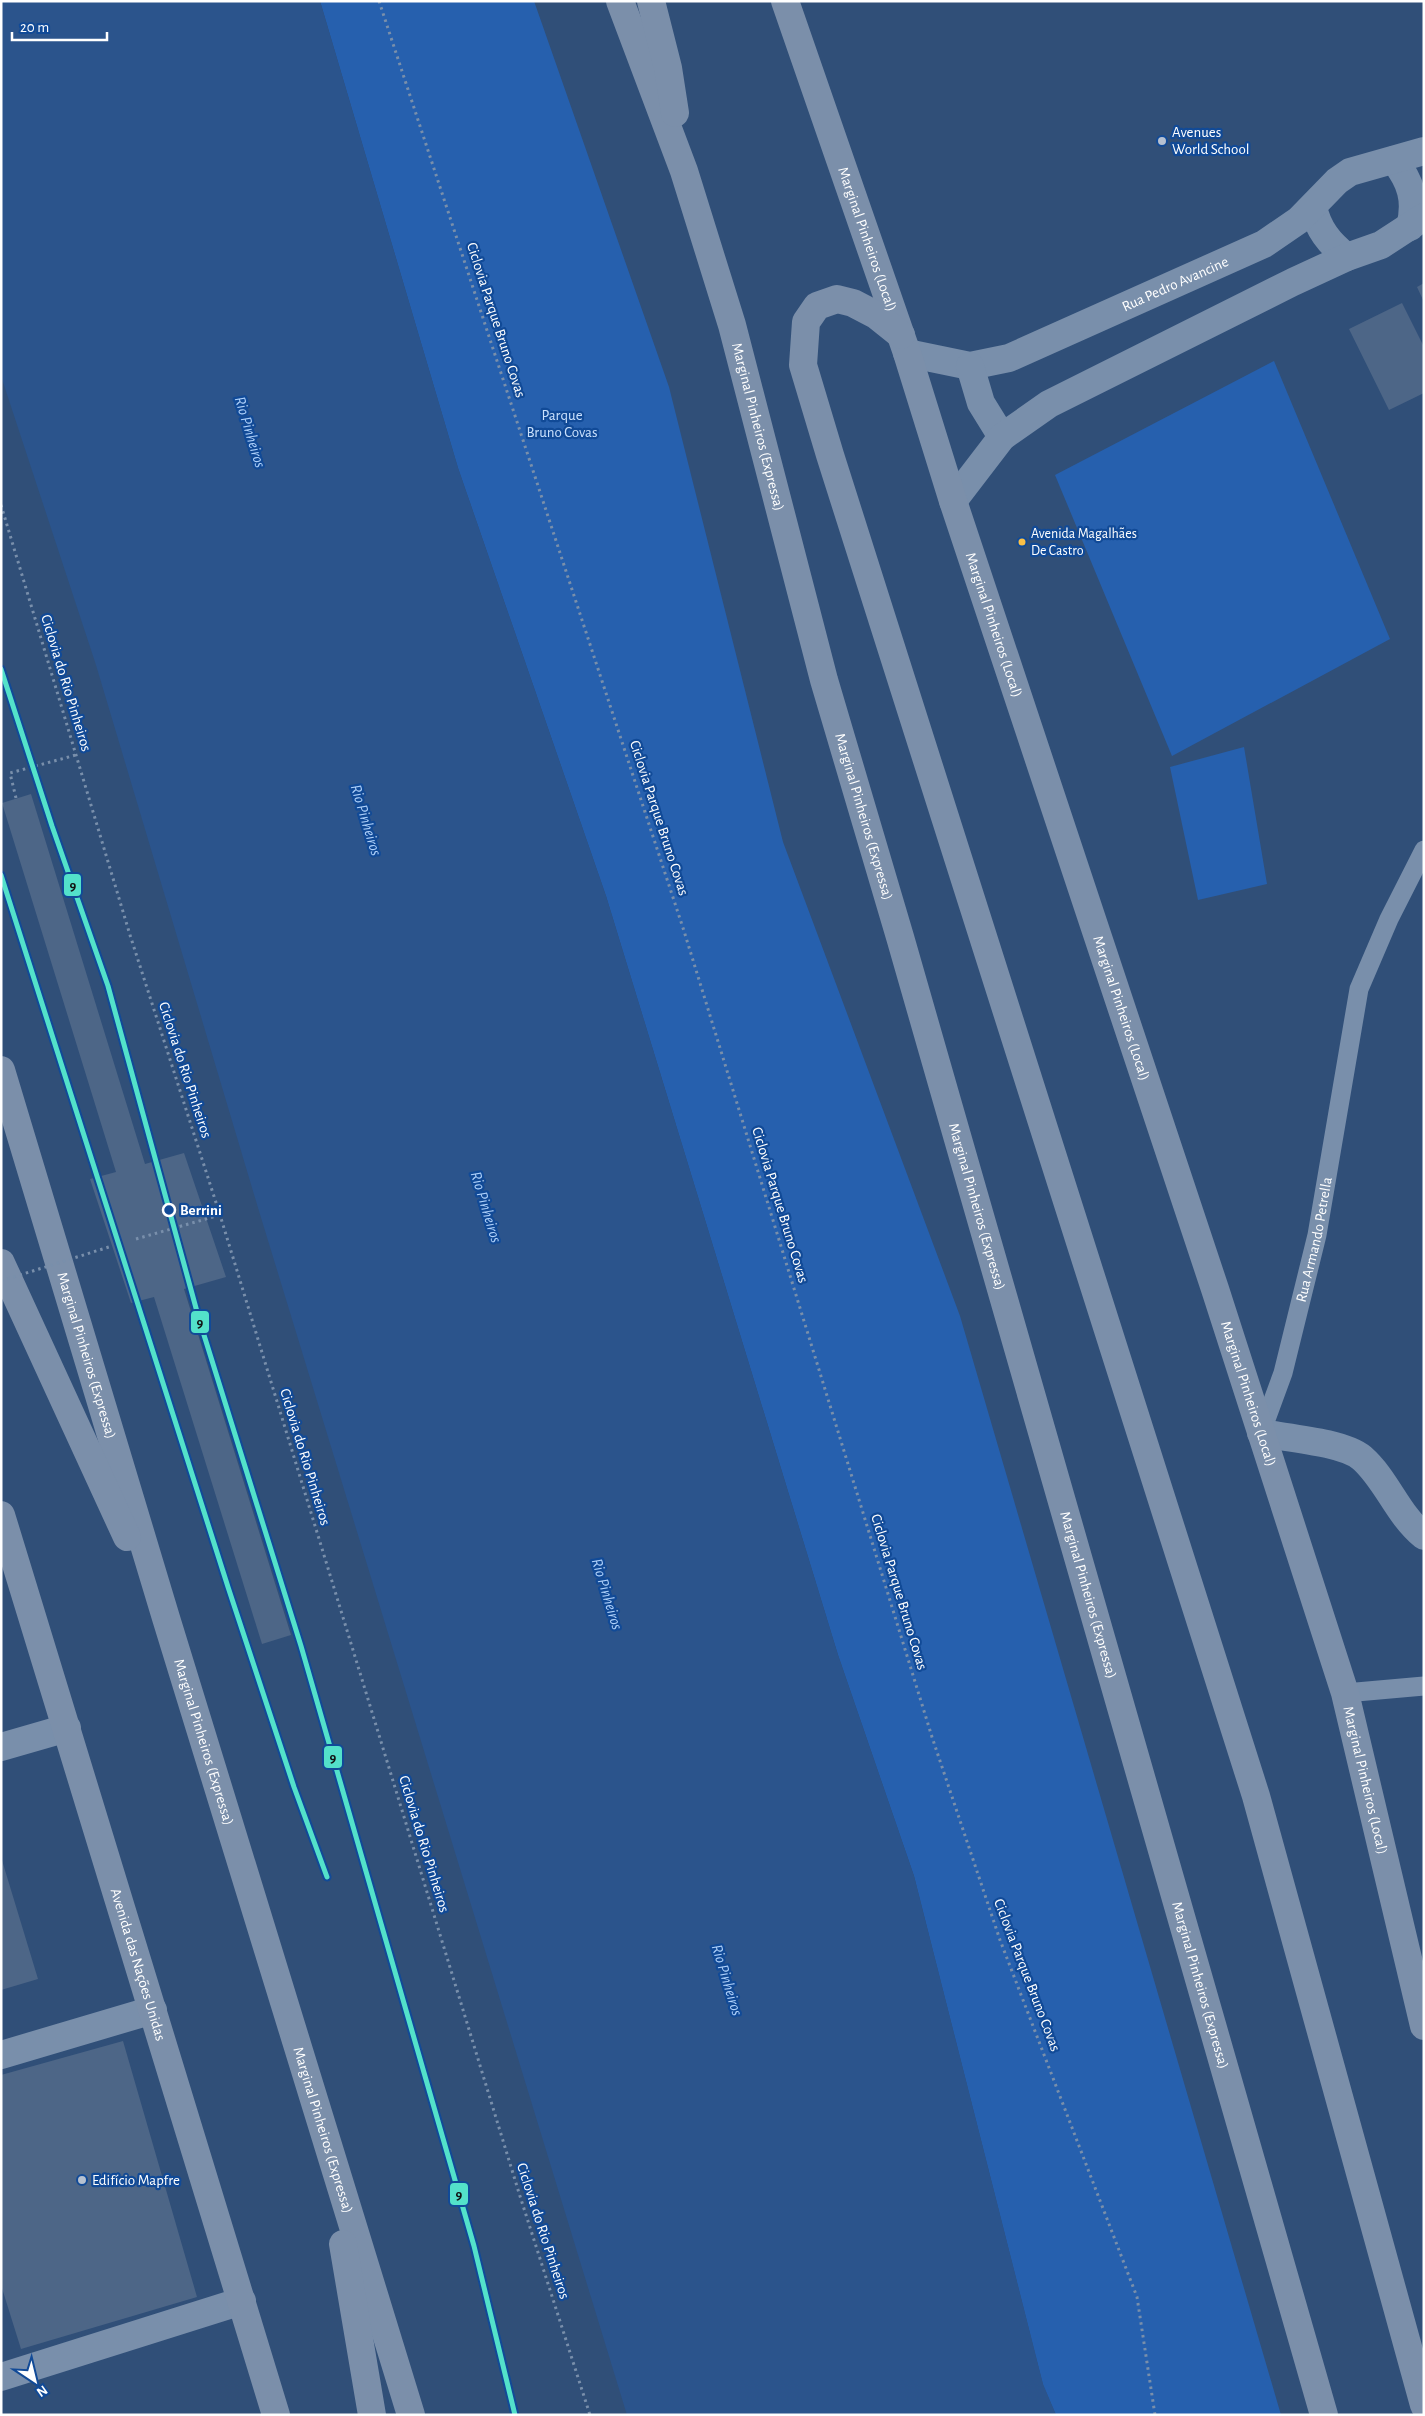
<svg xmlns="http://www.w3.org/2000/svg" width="1425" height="2416" font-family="'Alegreya Sans',sans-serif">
<rect width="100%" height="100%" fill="#304f78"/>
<!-- green -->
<path fill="#2660ae" d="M320,1h214l135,386 114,455 177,474 321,1099h-225l-13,-30 -129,-509 -76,-221 -232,-759 -148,-428z
M1274,361l116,278 -218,117 -117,-281z
M1244,747l23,137 -69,16 -28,-133z"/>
<!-- water -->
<path fill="#2b548c" d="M1,1h319l138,467 148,428 232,759 76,221 129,508 13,31h-429l-368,-1204 -163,-546 -95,-289z"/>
<!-- building -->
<path fill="#4d6687" d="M1424,283v19l-7,-15z
M1402,303l22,44v46l-35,17 -40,-81z
M31,794l114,370 39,-11 42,124 -42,12 107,346 -29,9 -108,-347 -23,6 -41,-124 26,-7 -114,-369z
M1,1857l37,122 -37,11z
M123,2041l74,256 -176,52 -20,-64v-210z"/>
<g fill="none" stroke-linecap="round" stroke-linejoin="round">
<!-- path -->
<path stroke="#798fab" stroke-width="3" stroke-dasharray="2.5 4" stroke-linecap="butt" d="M379,1l305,930 248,806 68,203 137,357 18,118
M1,505l129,430 90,280 299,978 71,222
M16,798l-6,-25 66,-18
M136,1239l84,-24"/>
<!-- lane -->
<g stroke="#798fab" stroke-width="19">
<path id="s1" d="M1261,1433l22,-60 34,-138 42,-246 30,-70 35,-69"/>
<path d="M1345,1693l79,-7"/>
</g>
<!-- street -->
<g stroke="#798fab" stroke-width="28">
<path d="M1394,160c17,22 23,40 16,67"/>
<path d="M1313,207c5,22 16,36 34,50"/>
<path id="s2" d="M907,353l63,13 39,-8 255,-114 35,-24 38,-39 13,-9 74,-21"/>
<path d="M970,366l11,37 21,34"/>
<path d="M953,501l49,-64 47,-33 244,-122 54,-25 34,-12 43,-28"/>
<path d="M1261,1433c26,5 82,9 101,25 25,22 35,56 62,78"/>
<path d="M1,1747l66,-19"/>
<path d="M1,2055l152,-45"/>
<path d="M1,2377l241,-76"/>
</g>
<!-- highway -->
<g stroke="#7b8faa" stroke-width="28">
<path id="s3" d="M620,1l64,170 48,154 92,355 76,257 424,1478"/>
<path d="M651,1l17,67 7,45"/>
<path id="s4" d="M785,1l122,352 46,148 262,788 130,404 79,333"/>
<path d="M901,335l-25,-20 -23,-12 -16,-4 -20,7 -11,16 -3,43 27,90 426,1341 168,609"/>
<path id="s5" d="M1,1070l165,548 245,797"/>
<path d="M1,1263l126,274"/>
<path id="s6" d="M1,1515l275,900"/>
<path d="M343,2244l29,171"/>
</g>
<!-- path-bridge -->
<path stroke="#798fab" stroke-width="3" stroke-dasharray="2.5 4" stroke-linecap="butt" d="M1,1281l111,-35"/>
<!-- rail-1 casing -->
<g stroke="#114a97" stroke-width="9">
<path id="rail-1" d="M1,669l51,157 56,160 91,333 102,327 173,600 41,169
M1,875l227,712 66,200 33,90"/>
</g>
<!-- rail-1 -->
<use href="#rail-1" stroke="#53e1ca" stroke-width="5"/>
</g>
<!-- markers -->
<g fill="#b7c1d0" stroke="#114a97" stroke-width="2">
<circle cx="1162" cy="141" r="5"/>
<circle cx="82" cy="2180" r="5"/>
</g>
<circle fill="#fbc046" stroke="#114a97" stroke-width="2" cx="1022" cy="542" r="4.5"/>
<circle fill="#114a97" stroke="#fff" stroke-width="2.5" cx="169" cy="1210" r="6"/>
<g text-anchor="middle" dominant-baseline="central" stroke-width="4.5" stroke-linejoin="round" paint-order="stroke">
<!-- bus labels -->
<g font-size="14" fill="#fff" stroke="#114a97" text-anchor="start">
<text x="1031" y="534">Avenida Magalhães<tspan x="1031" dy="17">De Castro</tspan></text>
</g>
<!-- poi labels -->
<g font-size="15" fill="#fff" stroke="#114a97" text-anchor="start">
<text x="1172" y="132">Avenues<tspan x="1172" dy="17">World School</tspan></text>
<text x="92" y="2180">Edifício Mapfre</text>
</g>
<!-- street labels -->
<g font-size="15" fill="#fff" stroke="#114a97">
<text stroke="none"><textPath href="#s4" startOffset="252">Marginal Pinheiros (Local)</textPath></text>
<text stroke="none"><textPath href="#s2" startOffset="286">Rua Pedro Avancine</textPath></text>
<text transform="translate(496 320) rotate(72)">Ciclovia Parque Bruno Covas</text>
<text stroke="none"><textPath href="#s3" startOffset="448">Marginal Pinheiros (Expressa)</textPath></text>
<text stroke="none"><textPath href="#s4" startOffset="658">Marginal Pinheiros (Local)</textPath></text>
<text transform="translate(66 683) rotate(73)">Ciclovia do Rio Pinheiros</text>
<text stroke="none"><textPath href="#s3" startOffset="852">Marginal Pinheiros (Expressa)</textPath></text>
<text transform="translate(659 818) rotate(72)">Ciclovia Parque Bruno Covas</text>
<text stroke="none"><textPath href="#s4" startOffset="1062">Marginal Pinheiros (Local)</textPath></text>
<text transform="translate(185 1070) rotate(72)">Ciclovia do Rio Pinheiros</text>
<text transform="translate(780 1205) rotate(73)">Ciclovia Parque Bruno Covas</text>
<text stroke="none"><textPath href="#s3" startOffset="1258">Marginal Pinheiros (Expressa)</textPath></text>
<text stroke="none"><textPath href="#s1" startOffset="201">Rua Armando Petrella</textPath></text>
<text stroke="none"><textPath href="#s5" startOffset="298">Marginal Pinheiros (Expressa)</textPath></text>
<text stroke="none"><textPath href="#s4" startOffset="1468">Marginal Pinheiros (Local)</textPath></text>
<text transform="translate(305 1457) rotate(73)">Ciclovia do Rio Pinheiros</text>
<text transform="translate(899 1592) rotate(73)">Ciclovia Parque Bruno Covas</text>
<text stroke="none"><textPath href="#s3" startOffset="1662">Marginal Pinheiros (Expressa)</textPath></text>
<text stroke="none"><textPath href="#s5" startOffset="702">Marginal Pinheiros (Expressa)</textPath></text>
<text stroke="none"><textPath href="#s4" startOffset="1872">Marginal Pinheiros (Local)</textPath></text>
<text transform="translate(424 1844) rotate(73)">Ciclovia do Rio Pinheiros</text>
<text stroke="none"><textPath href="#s6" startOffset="470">Avenida das Nações Unidas</textPath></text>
<text transform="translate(1027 1975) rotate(69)">Ciclovia Parque Bruno Covas</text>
<text stroke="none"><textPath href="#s3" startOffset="2068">Marginal Pinheiros (Expressa)</textPath></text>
<text stroke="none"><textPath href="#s5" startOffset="1108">Marginal Pinheiros (Expressa)</textPath></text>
<text transform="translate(543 2231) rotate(72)">Ciclovia do Rio Pinheiros</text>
</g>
<!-- park labels -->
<g font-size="15" fill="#cae1fd" stroke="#114a97">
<text x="562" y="415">Parque<tspan x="562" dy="17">Bruno Covas</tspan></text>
</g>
<!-- stop labels -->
<g font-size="15" font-weight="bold" fill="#fff" stroke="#114a97" text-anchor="start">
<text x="180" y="1210">Berrini</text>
</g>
<!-- water labels -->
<g font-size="16" font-style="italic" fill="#aed0fa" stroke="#114a97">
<text transform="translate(250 432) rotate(73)">Rio Pinheiros</text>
<text transform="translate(366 820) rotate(73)">Rio Pinheiros</text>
<text transform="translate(486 1207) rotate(73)">Rio Pinheiros</text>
<text transform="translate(607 1594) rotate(73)">Rio Pinheiros</text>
<text transform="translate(727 1980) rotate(73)">Rio Pinheiros</text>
</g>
</g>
<g stroke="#114a97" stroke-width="2">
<rect x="63" y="873" width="19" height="24" rx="5" fill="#53e1ca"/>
<rect x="190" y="1310" width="20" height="24" rx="5" fill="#53e1ca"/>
<rect x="323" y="1745" width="20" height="24" rx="5" fill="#53e1ca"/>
<rect x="449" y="2182" width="20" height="24" rx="5" fill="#53e1ca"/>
</g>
<g font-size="14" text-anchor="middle" font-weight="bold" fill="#111">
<text x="73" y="890">9</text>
<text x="200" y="1327">9</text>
<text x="333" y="1762">9</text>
<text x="459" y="2199">9</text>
</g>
<!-- border -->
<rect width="1425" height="2416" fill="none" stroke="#ffffff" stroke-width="5"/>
<!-- north arrow -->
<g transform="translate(35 2381) rotate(145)" stroke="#114a97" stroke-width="4" paint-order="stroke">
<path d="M0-4L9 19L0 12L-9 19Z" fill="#ffffff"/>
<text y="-8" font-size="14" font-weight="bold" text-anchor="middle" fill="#ffffff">N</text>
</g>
<!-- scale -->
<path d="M12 32v8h95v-8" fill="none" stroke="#ffffff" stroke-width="2.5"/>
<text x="20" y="32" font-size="15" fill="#ffffff" stroke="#114a97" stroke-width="4" paint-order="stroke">20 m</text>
</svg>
